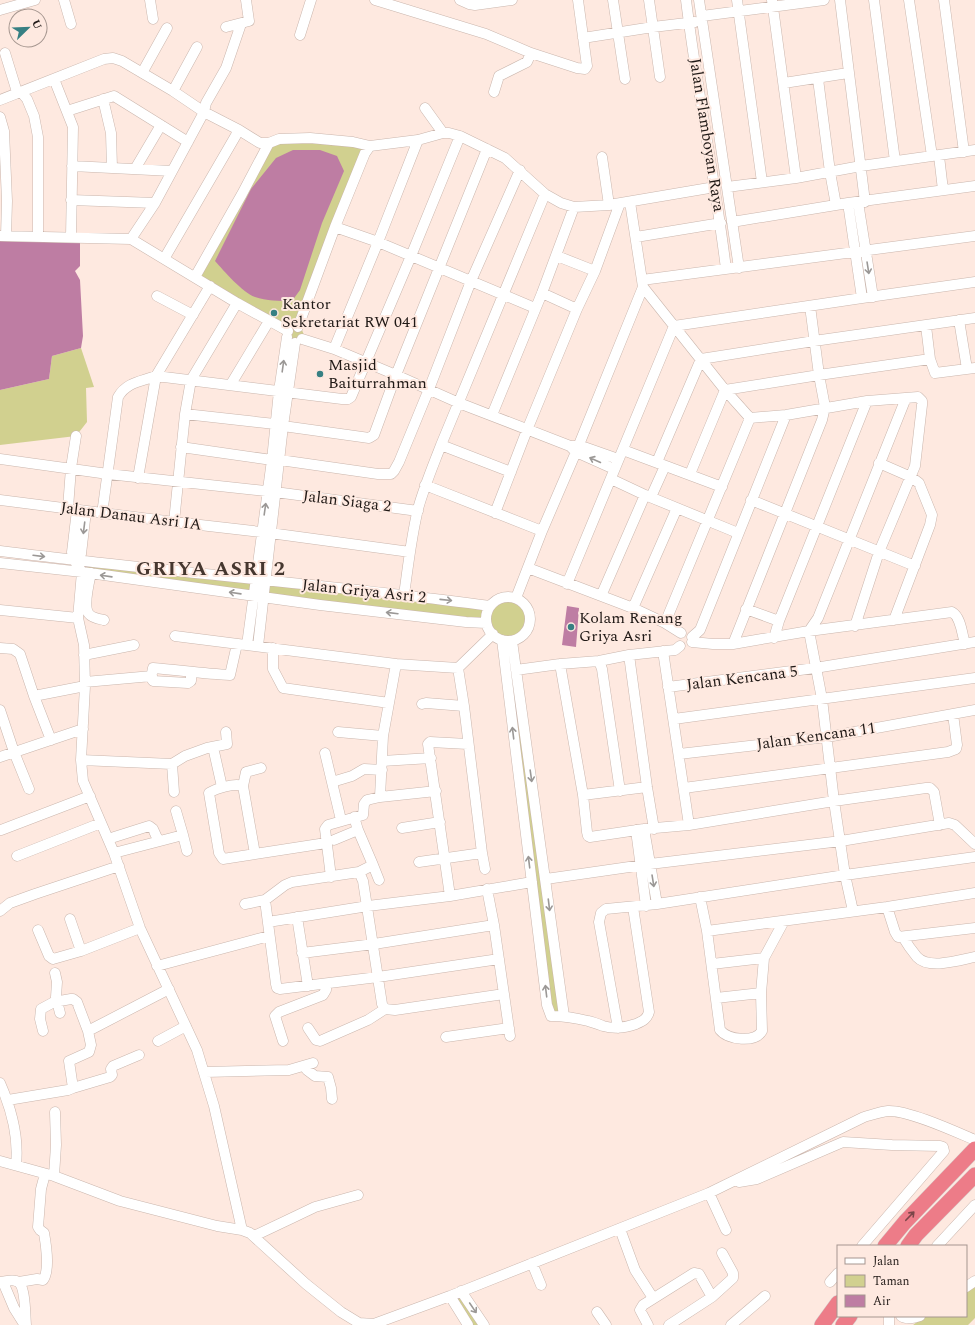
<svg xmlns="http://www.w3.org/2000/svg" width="975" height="1325" font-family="Spectral,serif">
<rect width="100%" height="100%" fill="#fee9e0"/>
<!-- green -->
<path fill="#d1d08f" d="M272,141l98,5 -68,184 2,5 -5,8 -33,237 224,26c29,-30 61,21 23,34l51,376h-13l-49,-376 -9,-6 -7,-11 -222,-26 -6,49 -11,-1 6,-50 -171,-23 -8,-12 182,19 31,-242 -92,-60z
M81,348l13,39 -8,1 1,34 -11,14 -76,9v-55l49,-11 3,-23z
M975,1286v32l-7,7h-55l12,-9h41v-26z
M461,1291l23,34h-16l-18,-29z"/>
<!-- water -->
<path fill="#be7da3" d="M293,150h27l17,6 7,15 -22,52 -22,67 -8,11c-12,0 -26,0 -37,-4 -13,-5 -31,-26 -40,-36l36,-72 25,-31z
M0,236l80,1v29l-5,5 5,9 3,56 -2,12 -29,8 -3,23 -49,11z
M567,606l12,2 -3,39 -14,-2z"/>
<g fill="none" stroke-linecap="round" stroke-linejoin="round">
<!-- minor casing -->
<g stroke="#cab6ad" stroke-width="11">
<path id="minor" d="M64,0l7,24
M150,0l3,19
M375,0l111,34 45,19 46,15 8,1 2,-3 -9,-66
M460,0l9,4 6,1
M474,0l1,5 37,-5
M613,0l12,79
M649,0l11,77
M686,0c11,90 29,179 40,269
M699,0l40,268
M737,0l25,182
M772,0l24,178
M840,0l25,202
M874,0l21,161
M909,0l23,156
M944,0l20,152
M0,10l35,-10
M702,16l122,-16
M226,27l23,-6 -3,-21
M300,35l11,-35
M583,38l70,-11 42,-5
M5,53l12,39
M142,73l25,-45
M54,79l19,48 -2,110
M818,79l12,93 6,33
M784,83l64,-10
M173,91l24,-44
M21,92l6,7 7,17 4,21v99
M494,92l5,-16 28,-14 4,-9
M103,99l8,34 1,35
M0,100l104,-41 9,-1 9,3 51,30 31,21 35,18 21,13h9l10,-4 31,-1 43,4 17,4
M425,108l18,25
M67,111l47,-15 74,46
M0,117l4,14 3,70 -1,35
M939,156l4,34
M602,157l7,48
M72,166l100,5
M135,169l26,-44
M727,187l69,-9 65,-12 114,-16
M71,200l84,3
M858,202l15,95
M848,203l14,95
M732,222l116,-19 127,-17
M335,227l43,15 157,66
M0,236l131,3 106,64 51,28
M636,237l85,-14
M131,239l24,-36 49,-91 2,-9 20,-35 15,-44
M557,256l38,15
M164,259l75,-129
M195,277l47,-83 27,-51
M642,280l333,-44
M643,287l82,103 25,28
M542,293l35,16
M157,296l36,19
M959,320l8,49
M926,326l4,33 5,14 40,-5
M298,327l37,-100 30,-74 5,-7 48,-6 25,-7h6l11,3 45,22 40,36 16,9 13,4 35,-2 106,-18
M302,339l32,10 62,26 63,28 111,43 6,6 38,17
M334,349l44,-107 40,-102
M231,384l38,-63
M185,414l90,10
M492,415l50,-122 32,-86
M283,426l79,11 7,1 5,-3 22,-60 91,-226
M441,445l70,27
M572,446h9l37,13
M181,447l91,13h8l98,14h13l3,-3 5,-9 30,-73 42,-108 49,-111
M623,450l99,37
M0,459l108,15 167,18 143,19
M657,462l44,-103 113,-18 161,-23
M879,463l32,14 8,6 13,32 -2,10 -36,95
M690,474l35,-84 94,-15 111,-16
M138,478l18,-102 54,-90
M611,479l34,16 93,38
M425,485l117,46
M651,497l14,-31
M0,500l174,22 96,11 140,19
M751,500l164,66
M68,508l3,-40 5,-32
M77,510l-5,42 2,8 8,12 -4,46 6,27 1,41 -4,74 2,21 31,72 26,75 57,122 17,56 28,124
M495,513l32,-83 50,-121 18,-38 25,-68
M102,514l16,-117c9,-15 22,-15 38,-21l186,23h6l3,-2 60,-141 49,-120
M174,522l11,-108 6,-34 46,-77
M0,551c163,21 327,33 490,55
M74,560l7,-6 5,-43
M0,563l82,9 238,33 146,17 20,1
M528,568l105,40 32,15 16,10
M91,573c-2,9 -8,34 -2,41 3,4 10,5 15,6
M567,584l107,-258 188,-28 113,-16
M404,595c4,-28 7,-57 14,-86 6,-22 15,-43 23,-64l104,-251
M601,596l44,-101
M486 619a22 22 0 1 1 44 0a22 22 0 1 1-44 0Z
M516,598l26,-67 34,-79 67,-165 -13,-85
M633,608l44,-100
M746,609l33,12
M0,610l78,8
M665,623l85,-205 36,-3 81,-14 51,-4 4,4v4l-7,61 -36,86 -24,74
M175,636l221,28 62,4 35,-34
M692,637l8,-7 86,-215
M774,638l5,-17 88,-220
M502,640l45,365 4,11c13,0 25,2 37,5 5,1 10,3 15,5 11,3 22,2 33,-2 7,-3 11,-5 13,-12l-16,-105
M512,641l52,375
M692,642l21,2h20l76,-13 143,-19c9,5 10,22 13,32
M733,644l89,-224 3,-13 -6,-32 -9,-69
M247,645l25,-185 7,-69 8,-54
M258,646l25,-220 12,-83
M0,648l13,1 7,5 14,42 51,-10
M273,648v21l10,19 106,15
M663,651l26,174
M84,655l50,-10
M629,655l18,132 7,42
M599,661l3,8 18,122
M560,664l23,131 4,37 1,4 2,1 54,-8 45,-4 145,-24 92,-13h4l4,4 6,33
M516,670l44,-6 39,-3 30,-6 46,-5 5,-4
M191,672v9l-3,2 -35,-2 -2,-3 2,-10c26,2 51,6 77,7l7,-31
M85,682l67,-6
M668,687l147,-19 160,-26
M34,696l17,44
M422,704l4,-1 38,3
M0,710l14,42 15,37
M674,719l301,-41
M338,732l45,4
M213,747l9,40
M325,753l16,67
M679,754l148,-17 148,-27
M0,757l83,-28
M81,760l91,4 13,-8 22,-8 20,-4 -1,-12
M382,761l49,-3
M172,764l2,28
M332,782l20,-6 12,-7 18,1
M243,786l3,-14 15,-4
M684,788l264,-36 8,-3 1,-4 -4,-31
M583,795l64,-8
M380,797l3,-61 13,-72
M176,811l7,24
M354,817l4,13 15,35 -14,7
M402,828l38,-6
M644,829l13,75
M1,830l89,-34
M636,830l10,76
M108,839l41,-13 4,3 5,11
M334,840l24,-10
M114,853l69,-18 4,16
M482,853l3,16
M255,854l-12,-68c-9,-3 -26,2 -34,7l10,60 4,6 103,-16
M17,856l84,-33
M419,862l63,-9 -18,-147 -6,-38
M373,865l6,15
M331,877l-6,-48 3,-4 35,-10 1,-11 3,-4 13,-3 56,-6
M546,879l104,-15 191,-23 108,-18 6,2 20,19
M487,889l7,36 16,111
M450,896l-22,-152 2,-2 38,2
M700,897l7,34 13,99c8,10 35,13 42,1l-1,-38 3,-35 20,-37
M265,900l11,84 1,4 3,1 98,-12 121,-18
M245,904l20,-4 20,-15 7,-3 67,-10 4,9 19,123 3,5 10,1 109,-16
M887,907l8,25 3,5 77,-9
M0,911l10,-8 25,-9 84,-28
M853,911l-8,-36 -11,-74 -12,-102 -13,-68 9,-13 88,-220
M297,917l11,69
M70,919l11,32
M268,922l100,-16 82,-10 82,-14
M38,930l11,26 4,3 28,-8 59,-23
M707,931l180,-24 88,-14
M903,937c4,7 9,14 14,20 12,13 43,3 58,0
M302,953l72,-9 120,-19
M712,964l52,-6
M157,966l112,-30
M55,973l2,9 -1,15 4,16
M716,998l45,-5
M308,1028l8,12 4,1 48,-21 17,-11
M618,1028l-19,-106 2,-9 5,-4 51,-5 188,-29 130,-18
M43,1031l-3,-12 1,-10 13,-7 17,-3h2l4,3 11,29
M446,1037l63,-9
M158,1041l28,-15
M283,1041l-8,-25 4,-4 44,-17 3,-5v-6
M304,1066l3,4 8,6 13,1 3,11 1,11
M205,1072l84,-2 24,-7
M0,1083c11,25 19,54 16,82
M73,1088l37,-11 2,-2 -1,-6 2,-3 26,-11
M8,1100l60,-10 5,-2 -4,-27 20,-9 2,-7 -3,-14 81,-42
M0,1161l54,15 66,25 97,25 25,4 8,3 56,51 35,28 18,11 15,1 76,-28 259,-103 155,-76c8,-2 15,-5 24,-6 20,-1 66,20 87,29
M54,1176l2,-31 -1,-33
M739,1182l18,-3 86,-37 49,3 48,1 3,1 1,4 -82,95
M709,1193l17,37
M620,1229l15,41 18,28
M254,1236l38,-18 23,-11 43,-12
M937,1246l38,-41
M532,1263l9,22
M0,1282c5,0 11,-3 16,-1 10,2 9,35 10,44
M3,1282l11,26 10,16
M19,1282l18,-3 6,1c7,-9 3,-36 1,-47l-4,-3 -2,-3 3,-38 4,-15
M830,1282l8,-9
M966,1287l9,-6
M461,1291l23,34
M450,1296l18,29
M597,1312l9,13
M889,1316v9
M901,1316c6,4 13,2 19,0
M648,1325l-8,-15 3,-5 51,-32 5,1 13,23
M669,1325l43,-28 21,-19v-5l-11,-20
M731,1325l34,-29"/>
</g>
<!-- highway casing -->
<g stroke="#d2d1d0" stroke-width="16">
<path id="highway" d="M885,1246l20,-24 70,-73
M908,1246l8,-11 59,-60
M822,1325l16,-22
M843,1325l7,-9"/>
</g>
<!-- minor -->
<use href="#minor" stroke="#fff" stroke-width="10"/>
<!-- highway -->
<use href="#highway" stroke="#ed7c88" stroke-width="15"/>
</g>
<!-- one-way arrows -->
<defs><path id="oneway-shaft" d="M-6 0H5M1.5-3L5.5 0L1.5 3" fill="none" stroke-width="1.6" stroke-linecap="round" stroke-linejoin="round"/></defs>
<g stroke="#9b9896">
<use href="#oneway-shaft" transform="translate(868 268) rotate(81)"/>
<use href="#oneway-shaft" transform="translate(283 366) rotate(-82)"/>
<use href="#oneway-shaft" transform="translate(595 460) rotate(-156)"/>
<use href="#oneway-shaft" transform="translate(265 509) rotate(-82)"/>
<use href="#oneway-shaft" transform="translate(84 528) rotate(97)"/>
<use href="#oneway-shaft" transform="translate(39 556) rotate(7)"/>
<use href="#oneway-shaft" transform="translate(106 576) rotate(-172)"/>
<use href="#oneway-shaft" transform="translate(235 593) rotate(-172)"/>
<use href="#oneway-shaft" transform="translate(446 600) rotate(6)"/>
<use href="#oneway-shaft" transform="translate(392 613) rotate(-173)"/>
<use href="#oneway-shaft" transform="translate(513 733) rotate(-97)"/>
<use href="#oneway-shaft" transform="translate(531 776) rotate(82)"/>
<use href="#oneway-shaft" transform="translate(529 862) rotate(-97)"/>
<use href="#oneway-shaft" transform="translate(653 881) rotate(81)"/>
<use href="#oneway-shaft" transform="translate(549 905) rotate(83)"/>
<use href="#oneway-shaft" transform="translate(546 991) rotate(-97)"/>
<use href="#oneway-shaft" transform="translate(473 1308) rotate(56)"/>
</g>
<use stroke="#7c4649" href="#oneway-shaft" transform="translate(910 1216) rotate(-46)"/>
<!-- markers -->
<g fill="#378083" stroke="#fee9e0" stroke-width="1.5">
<circle cx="274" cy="313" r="4"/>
<circle cx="320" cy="374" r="4"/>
<circle cx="571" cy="627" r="4"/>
</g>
<g text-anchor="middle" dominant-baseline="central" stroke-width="4" stroke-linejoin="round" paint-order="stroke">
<!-- street labels -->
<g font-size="16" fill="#201916" stroke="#fee9e0">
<text transform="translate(707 135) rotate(81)">Jalan Flamboyan Raya</text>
<text transform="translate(347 501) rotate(7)">Jalan Siaga 2</text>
<text transform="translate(131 516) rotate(7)">Jalan Danau Asri IA</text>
<text transform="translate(364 591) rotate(6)">Jalan Griya Asri 2</text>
<text transform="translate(742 678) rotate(-7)">Jalan Kencana 5</text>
<text transform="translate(816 736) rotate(-8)">Jalan Kencana 11</text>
</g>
<!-- poi labels -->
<g font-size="16" fill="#201916" stroke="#fee9e0" text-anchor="start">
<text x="282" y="304">Kantor<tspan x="282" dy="18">Sekretariat RW 041</tspan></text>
<text x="328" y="365">Masjid<tspan x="328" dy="18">Baiturrahman</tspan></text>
<text x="579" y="618">Kolam Renang<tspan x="579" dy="18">Griya Asri</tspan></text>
</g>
<!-- district labels -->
<g font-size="20" font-weight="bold" letter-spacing="1" fill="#46372f" stroke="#fee9e0">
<text x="211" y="569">GRIYA ASRI 2</text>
</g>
</g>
<!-- legend -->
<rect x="837" y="1245" width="130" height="72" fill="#fee9e0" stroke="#a5968f"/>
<rect x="845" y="1258" width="20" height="6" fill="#ffffff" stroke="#a5968f"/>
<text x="873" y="1265" font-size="12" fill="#201916">Jalan</text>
<rect x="845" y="1275" width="20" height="12" fill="#d1d08f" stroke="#a5968f"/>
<text x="873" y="1285" font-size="12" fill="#201916">Taman</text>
<rect x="845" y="1295" width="20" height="12" fill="#be7da3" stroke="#a5968f"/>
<text x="873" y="1305" font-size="12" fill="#201916">Air</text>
<!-- north arrow -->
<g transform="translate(28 28) rotate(67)"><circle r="19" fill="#fee9e0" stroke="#a5968f"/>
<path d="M0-3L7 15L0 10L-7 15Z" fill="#378083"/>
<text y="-6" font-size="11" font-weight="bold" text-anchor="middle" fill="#201916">U</text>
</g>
</svg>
